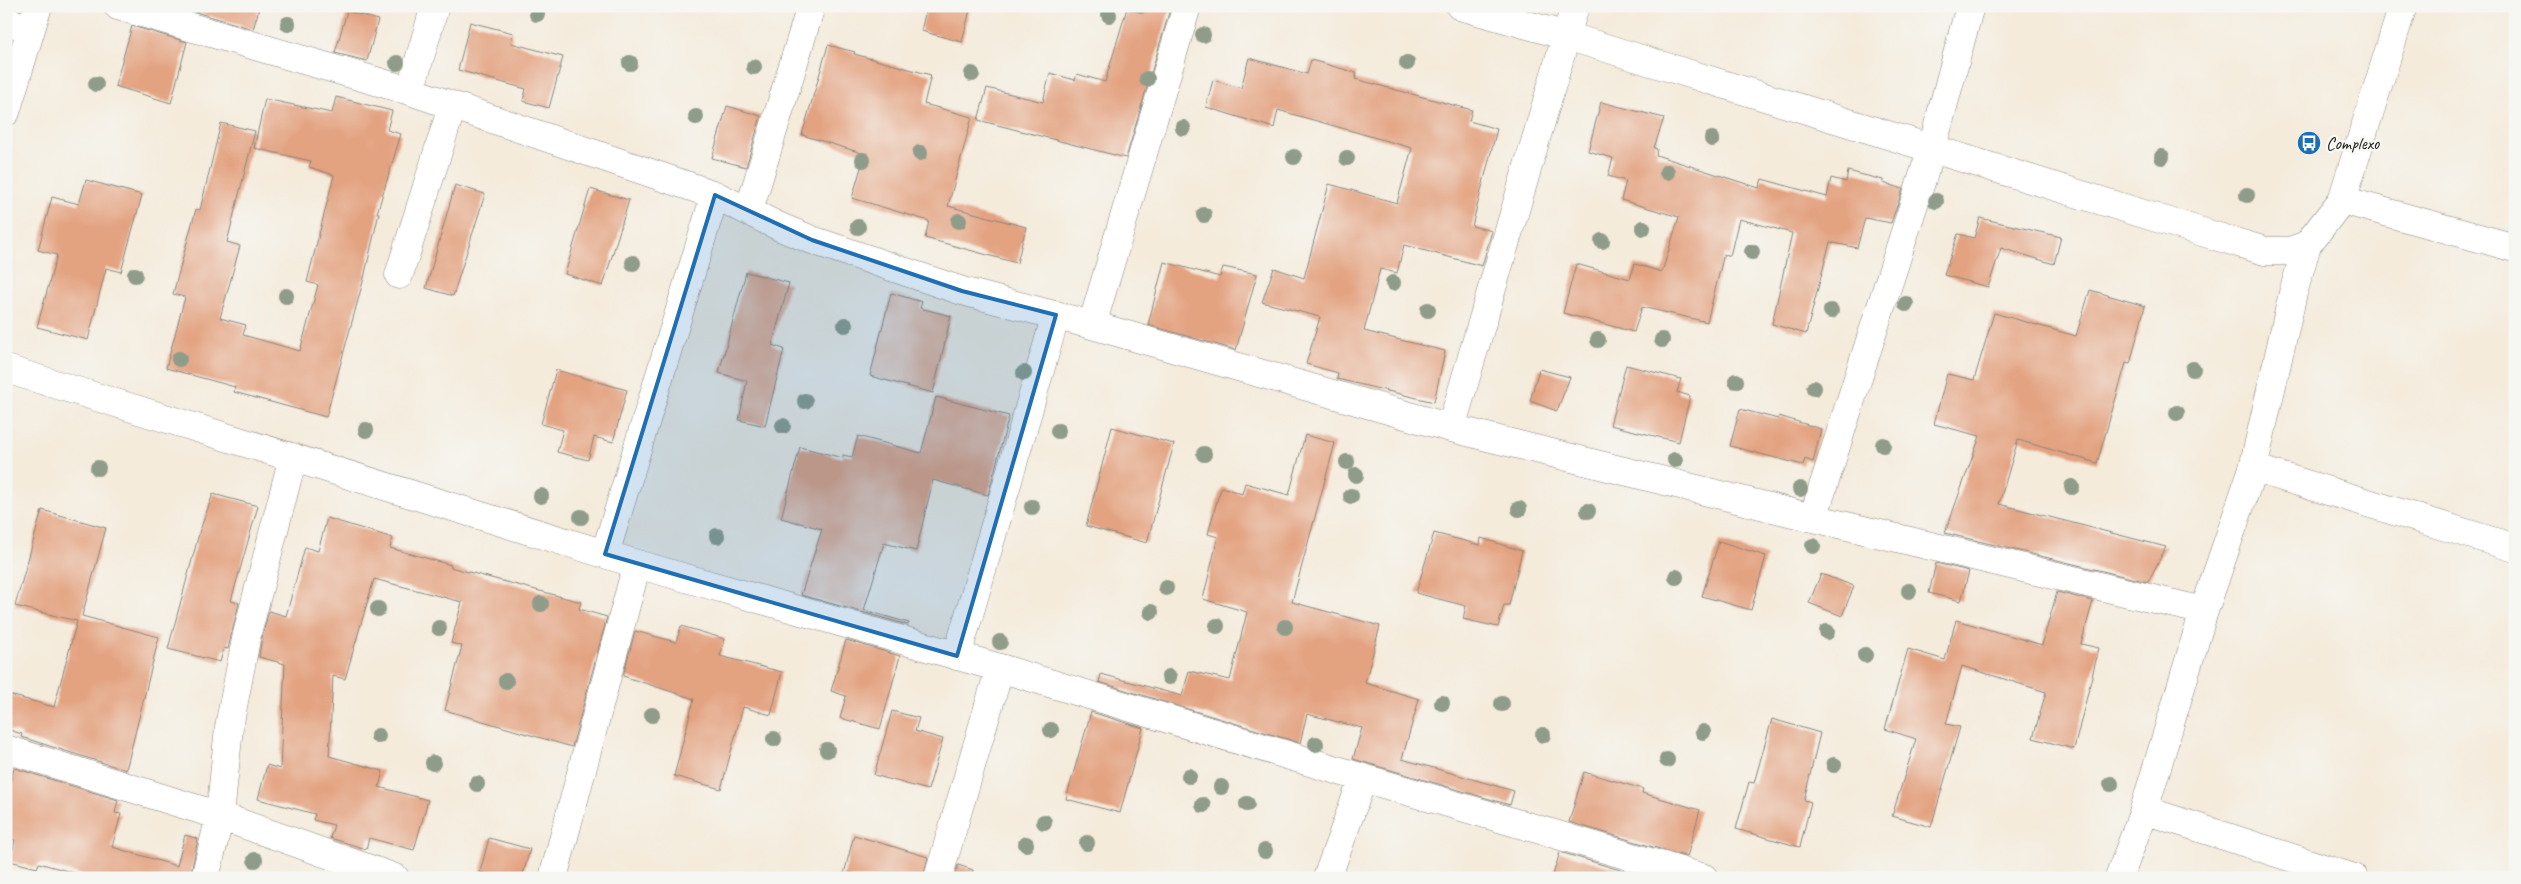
<svg xmlns="http://www.w3.org/2000/svg" width="2521" height="884" font-family="Caveat,sans-serif">
<rect width="100%" height="100%" fill="#f6f6f2"/>
<filter id="ink" filterUnits="userSpaceOnUse"><feTurbulence type="fractalNoise" baseFrequency=".02" numOctaves="2"/><feDisplacementMap in="SourceGraphic" scale="10" xChannelSelector="R" yChannelSelector="G"/><feConvolveMatrix kernelMatrix="1 2 1 2 8 2 1 2 1" color-interpolation-filters="sRGB"/></filter>
<filter id="wash" filterUnits="userSpaceOnUse"><feTurbulence type="fractalNoise" baseFrequency=".0096" numOctaves="4" result="noise"/><feDisplacementMap in="SourceGraphic" scale="20" xChannelSelector="R" yChannelSelector="G"/><feGaussianBlur stdDeviation="1.12" result="paint"/><feColorMatrix in="noise" values="0 0 0 0 0 0 0 0 0 0 0 0 0 0 0 0 0 1.4 0 .05"/><feComposite in="paint" operator="in"/></filter>
<g filter="url(#wash)">
<rect width="100%" height="100%" fill="#f4ebdb"/>
<g id="blocks">
<!-- building -->
<path fill="#e3a280" d="M175,6h85l-7,23z
M927,6h44l-9,36 -41,-11z
M1144,6h27l-45,152 -148,-38 9,-32 56,14 7,-29 25,7 2,-6 28,8 22,-74 16,5z
M347,11l31,9 -11,41 -32,-8z
M470,22l43,11 -2,10 52,14 -14,51 -26,-7 3,-12 -68,-19z
M132,26l55,16 -16,61 -56,-17z
M828,45l27,7 -1,2 77,21 -7,29 48,13 -24,89 78,21 -9,36 -92,-25 4,-17 -77,-23 13,-44 -63,-19z
M1249,58l58,16 4,-14 46,13 -2,6 117,31 -3,11 28,8 -25,97 20,5 -10,35 -78,-21 -7,28 -17,-4 -16,62 81,20 -11,51 -97,-23 1,-6 -32,-9 14,-47 -58,-15 12,-34 30,10 25,-94 68,19 15,-55 -134,-38 -4,18 -68,-21 7,-27 28,8z
M336,97l56,14 -5,19 14,4 -24,79h2l-15,65 -38,139 -92,-25 1,-5 -69,-19 19,-71 -12,-3 23,-85 4,1 21,-87 34,8 -28,111 13,4 -20,72 26,7 -3,10 57,16 18,-66 -11,-3 27,-107 -25,-8 2,-6 -57,-13 11,-49 67,14z
M1601,102l63,16 -10,30 3,1 -1,6 103,33 3,-9 65,18 4,-19 15,4 2,-11 35,9v3l20,6 -12,34 -26,-5 -8,30 -27,-6 -24,92 -34,-10 20,-91 -53,-14 -9,37 -6,-2 -17,68 -65,-15 -8,25 -71,-19 13,-49 54,15 5,-15 27,8 17,-55 -58,-17 5,-19 -18,-5 5,-18 -25,-7z
M727,106l34,10 -15,51 -34,-9z
M86,180l56,15 -21,77 -15,-4 -18,72 -51,-13 20,-72 -19,-5 14,-53 27,7z
M455,185l30,9 -32,102 -27,-8z
M590,189l39,11 -26,86 -38,-12z
M1980,218l81,19 -7,27 -53,-16 -13,39 -44,-12 14,-41 16,4z
M1164,262l56,15 3,-10 34,7 -21,76 -88,-25z
M746,272l43,11 -17,62 12,4 -19,77 -26,-6 8,-39 -28,-8z
M2090,290l55,16 -15,58 -4,-1 -29,100 -79,-23 -19,64 167,43 -18,35 -203,-49 35,-97 -46,-12 13,-50 27,6 20,-67 82,23z
M891,293l31,9 -2,6 31,8 -18,77 -63,-17z
M1626,365l55,14 -4,13 13,4 -11,46 -69,-17z
M1539,369l31,8 -13,34 -27,-10z
M556,370l71,20 -14,52 -19,-5 -6,23 -31,-8 6,-22 -22,-6z
M936,397l73,19 -21,79 -55,-15 -17,71 -32,-8 -20,67 45,13 -1,2 -107,-30 21,-66 -41,-11 19,-71 43,11v-3l9,2 6,-21 63,17z
M1740,409l38,10 1,-3 42,13 -8,33 -8,-3 -2,6 -73,-19z
M1112,427l62,17 -27,99 -61,-17z
M1305,435l30,8 -43,159 88,24 -15,57 54,16 -17,60 112,32 -4,14 -157,-46 9,-31 -55,-14 -7,29 -201,-61 2,-8 81,22 7,-25 41,9 17,-68 -44,-13 15,-62 -10,-3 10,-37 4,-10 20,7 3,-11 44,12z
M213,494l45,12 -27,95 8,2 -11,46 -4,-1 -4,14 -52,-13 32,-119z
M42,510l64,18 -24,88 77,21 -33,133 -105,-33 1,-3 -16,-5v-35l48,13 23,-86 -62,-15z
M327,518l66,20 -3,10 61,17 -1,2 131,35 -2,7 28,8 -35,130 -127,-37 17,-64 -11,-3 11,-41 -88,-23 -29,100 -12,-3 -4,80 54,15 -4,16 49,13 -14,50 -45,-12 -3,11 -36,-11 4,-13 -21,-5 2,-6 -57,-15 9,-34 13,4 5,-105 -26,-7 3,-20 7,-26 17,5 19,-69 13,4z
M1434,533l46,12 1,-7 41,13 -13,54h-5l-6,22 -35,-8 3,-13 -50,-13z
M1719,541l47,15 -15,54 -49,-14z
M1936,563l33,8 -8,30 -32,-8z
M1821,574l33,12 -12,30 -33,-13z
M2057,592l36,9 -12,43 18,4 -25,101 -41,-11 13,-46 -84,-26 -16,58 14,3 -29,100 -39,-11 24,-77 -31,-10 23,-80 37,11 11,-40 86,25z
M681,626l44,13 -5,17 62,16 -11,43 -28,-8 -22,82 -47,-13 20,-77 -71,-23 12,-45 41,11z
M846,640l54,16 -20,73 -40,-11 6,-22 -15,-5z
M892,711l27,7 -4,13 28,8 -15,51 -54,-15z
M1091,712l52,16 -23,85 -54,-14z
M1772,719l48,14 -16,67 7,2 -11,45 -64,-18 13,-47 5,1z
M14,768l104,32 -3,13 6,1 -9,33 65,19 8,-31 13,4 -8,39h-98l-53,-15 -2,5 -27,-7 5,-21 -9,-2v-40z
M1584,772l59,17 -1,4 58,17 -13,47 -118,-35z
M854,835l74,22 -5,21h-80z
M489,838l41,11 -8,29h-20l-22,-6z
M1560,852l70,21v5h-78z
M958,865l15,5 -1,8h-18z"/>
</g>
</g>
<g filter="url(#ink)">
<use href="#blocks" fill-opacity="0" stroke="#88847c" stroke-width="1"/>
<g fill="none" stroke-linecap="round" stroke-linejoin="round">
<!-- street casing -->
<g stroke="#88847c" stroke-width="29">
<path id="street" d="M118,6l292,85 305,104 65,32 32,13 150,51 130,34 359,103 362,90 391,93
M6,21l25,8
M410,91l25,-85
M6,112l32,-106
M2342,200l173,48
M749,210l62,-204
M399,275l53,-168
M1092,325l95,-319
M6,369l631,195 363,104 363,110 341,100
M1451,428l124,-422
M2253,468l262,80
M1813,518l119,-370 38,-142
M605,554l110,-359
M957,656l99,-341
M6,749l214,67 175,62
M2144,810l210,68
M205,878l15,-62 9,-89 18,-93 46,-177
M553,878l84,-314
M938,878l62,-210
M1327,878l36,-100
M2119,878l25,-68 60,-199 49,-143 40,-175 14,-48"/>
</g>
<!-- secondary casing -->
<g stroke="#88847c" stroke-width="29">
<path id="secondary" d="M1460,6l107,30 635,196 63,19h25l17,-6 35,-45 61,-194"/>
</g>
<!-- street -->
<use href="#street" stroke="#fff" stroke-width="28"/>
<!-- secondary -->
<use href="#secondary" stroke="#fff" stroke-width="28"/>
</g>
<!-- trees -->
<g fill="#8f9c8a">
<circle cx="537" cy="14" r="8"/>
<circle cx="1109" cy="15" r="8"/>
<circle cx="288" cy="24" r="8"/>
<circle cx="1203" cy="35" r="8"/>
<circle cx="397" cy="63" r="8"/>
<circle cx="630" cy="63" r="8"/>
<circle cx="1407" cy="63" r="8"/>
<circle cx="754" cy="67" r="8"/>
<circle cx="972" cy="74" r="8"/>
<circle cx="1147" cy="79" r="8"/>
<circle cx="96" cy="84" r="8"/>
<circle cx="696" cy="117" r="8"/>
<circle cx="1183" cy="128" r="8"/>
<circle cx="1712" cy="139" r="8"/>
<circle cx="920" cy="153" r="8"/>
<circle cx="1294" cy="157" r="8"/>
<circle cx="2162" cy="157" r="8"/>
<circle cx="1347" cy="158" r="8"/>
<circle cx="863" cy="160" r="8"/>
<circle cx="1667" cy="172" r="8"/>
<circle cx="2247" cy="195" r="8"/>
<circle cx="1936" cy="201" r="8"/>
<circle cx="1204" cy="215" r="8"/>
<circle cx="959" cy="221" r="8"/>
<circle cx="858" cy="227" r="8"/>
<circle cx="1643" cy="228" r="8"/>
<circle cx="1602" cy="241" r="8"/>
<circle cx="1752" cy="252" r="8"/>
<circle cx="633" cy="263" r="8"/>
<circle cx="135" cy="275" r="8"/>
<circle cx="1393" cy="283" r="8"/>
<circle cx="286" cy="296" r="8"/>
<circle cx="1906" cy="304" r="8"/>
<circle cx="1428" cy="310" r="8"/>
<circle cx="1831" cy="311" r="8"/>
<circle cx="845" cy="325" r="8"/>
<circle cx="1598" cy="340" r="8"/>
<circle cx="1662" cy="340" r="8"/>
<circle cx="179" cy="359" r="8"/>
<circle cx="2193" cy="369" r="8"/>
<circle cx="1024" cy="373" r="8"/>
<circle cx="1736" cy="381" r="8"/>
<circle cx="1814" cy="388" r="8"/>
<circle cx="805" cy="401" r="8"/>
<circle cx="2177" cy="413" r="8"/>
<circle cx="783" cy="426" r="8"/>
<circle cx="366" cy="430" r="8"/>
<circle cx="1058" cy="431" r="8"/>
<circle cx="1883" cy="445" r="8"/>
<circle cx="1204" cy="454" r="8"/>
<circle cx="1675" cy="460" r="8"/>
<circle cx="1347" cy="462" r="8"/>
<circle cx="98" cy="468" r="8"/>
<circle cx="1356" cy="475" r="8"/>
<circle cx="2072" cy="487" r="8"/>
<circle cx="1800" cy="489" r="8"/>
<circle cx="541" cy="496" r="8"/>
<circle cx="1351" cy="496" r="8"/>
<circle cx="1032" cy="507" r="8"/>
<circle cx="1519" cy="509" r="8"/>
<circle cx="1588" cy="511" r="8"/>
<circle cx="581" cy="517" r="8"/>
<circle cx="717" cy="536" r="8"/>
<circle cx="1813" cy="546" r="8"/>
<circle cx="1676" cy="577" r="8"/>
<circle cx="1166" cy="588" r="8"/>
<circle cx="1909" cy="591" r="8"/>
<circle cx="541" cy="604" r="8"/>
<circle cx="378" cy="609" r="8"/>
<circle cx="1151" cy="612" r="8"/>
<circle cx="1217" cy="626" r="8"/>
<circle cx="1285" cy="627" r="8"/>
<circle cx="439" cy="628" r="8"/>
<circle cx="1827" cy="632" r="8"/>
<circle cx="1000" cy="642" r="8"/>
<circle cx="1865" cy="655" r="8"/>
<circle cx="1169" cy="677" r="8"/>
<circle cx="506" cy="681" r="8"/>
<circle cx="1442" cy="703" r="8"/>
<circle cx="1502" cy="704" r="8"/>
<circle cx="652" cy="715" r="8"/>
<circle cx="1051" cy="730" r="8"/>
<circle cx="1703" cy="732" r="8"/>
<circle cx="1543" cy="735" r="8"/>
<circle cx="378" cy="736" r="8"/>
<circle cx="774" cy="739" r="8"/>
<circle cx="1316" cy="744" r="8"/>
<circle cx="827" cy="750" r="8"/>
<circle cx="1667" cy="760" r="8"/>
<circle cx="433" cy="763" r="8"/>
<circle cx="1834" cy="765" r="8"/>
<circle cx="1189" cy="776" r="8"/>
<circle cx="477" cy="784" r="8"/>
<circle cx="2111" cy="784" r="8"/>
<circle cx="1221" cy="787" r="8"/>
<circle cx="1247" cy="804" r="8"/>
<circle cx="1203" cy="805" r="8"/>
<circle cx="1044" cy="822" r="8"/>
<circle cx="1087" cy="843" r="8"/>
<circle cx="1026" cy="844" r="8"/>
<circle cx="1265" cy="851" r="8"/>
<circle cx="255" cy="860" r="8"/>
</g>
</g>
<!-- marked area -->
<path fill="#1f6fb2" fill-opacity="0.2" stroke="#1f6fb2" stroke-width="4" stroke-linejoin="round" d="M715,195l97,45 150,51 94,24 -99,341 -352,-102z"/>
<!-- icons -->
<defs>
<g id="bus-disc" transform="scale(1.25)"><circle r="9.5" fill="#1f6fb2" stroke="#f6f6f2"/><path d="M-5-6H5V4H4V6H2V4H-2V6H-4V4H-5ZM-3.5-4V0h7V-4ZM-3.5 1.2v1.5H-2V1.2ZM2 1.2v1.5H3.5V1.2Z" fill="#fff"/></g>
</defs>
<g fill-rule="evenodd">
<use href="#bus-disc" x="2309" y="143"/>
</g>
<g text-anchor="middle" dominant-baseline="central" stroke-width="5" stroke-linejoin="round" paint-order="stroke">
<!-- poi labels -->
<g font-size="18" fill="#1c1c1c" stroke="#f6f6f2" text-anchor="start">
<text x="2326" y="143">Complexo</text>
</g>
</g>
<!-- margin -->
<rect width="2521" height="884" fill="none" stroke="#f6f6f2" stroke-width="25"/>
</svg>
